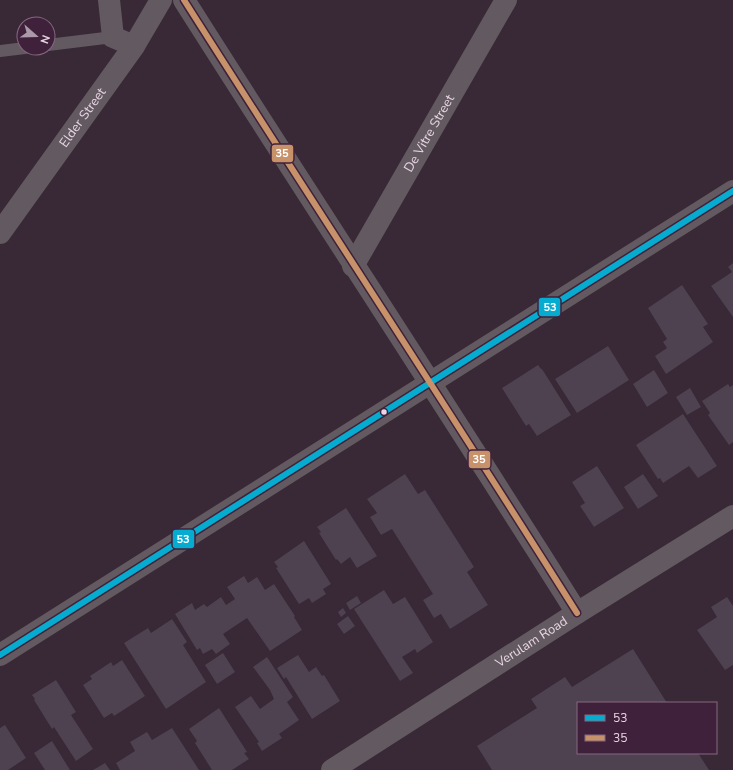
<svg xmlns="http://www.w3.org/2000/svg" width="733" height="770" font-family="'Nunito Sans',sans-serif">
<rect width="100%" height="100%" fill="#392836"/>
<!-- building -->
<path fill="#4e4250" d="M733,263v54l-22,-31 21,-14 -4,-5z
M682,285l26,39 -5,3 10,15 -47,32 -11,-18 12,-8 -4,-6 4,-3 -19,-31z
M608,346l21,34 -52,33 -22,-34z
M538,365l3,4h1l29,46 -34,21 -8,-12 -3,2 -24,-38z
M654,370l14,23 -21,14 -14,-23z
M728,384l2,3 3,-2v57l-4,3 -21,-30 2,-2 -8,-12z
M690,388l11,19 -14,8 -11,-18z
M683,414l34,52 -19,12 -9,-12 -26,17 -3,-5 -2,1 -22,-34z
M597,466l27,42 -30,19 -14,-21 5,-3 -13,-21z
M405,474l13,20 7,-4 49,77 -7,5 21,33 -38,24 -9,-15 -7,4 -11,-18 10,-6 -41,-65 -11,6 -11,-18 7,-4 -10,-14z
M643,474l15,22 -20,13 -14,-22z
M346,508l31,48 -20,12 -7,-11 -9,7 -4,-5 -1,1 -17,-27 2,-1 -4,-5z
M304,541l27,43 -8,5 3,5 -14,9 -3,-5 -10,6 -23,-36 2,-1 -4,-5z
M244,576l4,7 9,-6 8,13 9,-6 21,32 -1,1 8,13 -32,21 -23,-33 -24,16 7,10 -14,10 -4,-5 -9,5 -3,-6 -3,2 -22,-36 17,-11 3,7 9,-6 3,3 14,-10 5,8 9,-6 -8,-12z
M384,590l9,14 12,-7 28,45 -16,11 -2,-4 -13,8 11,16 -13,8 -46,-72z
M357,596l4,7 -11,7 -4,-7z
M727,597l6,9v59l-8,5 -28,-40 20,-13 -6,-10z
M343,608l3,5 -5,4 -3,-5z
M348,616l7,10 -11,8 -7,-10z
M172,619l15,23 -4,3 23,37 -40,27 -42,-66 24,-15 3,5z
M633,649l34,54h-89v50h120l11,17h-217l-15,-24 60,-38 -6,-9 34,-22 7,10z
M223,653l12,19 -18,12 -12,-19z
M298,655l11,17 7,-5 6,9 2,-1 16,26 -28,18 -26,-42 -2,2 -7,-11z
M267,657l26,40 -6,5 12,18 -20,14 3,4 -20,13 -5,-8 2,-1 -24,-35 16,-11 9,13 14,-10 -4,-9 -17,-23z
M122,660l23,36 -31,20 -2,-3 -8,5 -21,-33 9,-6 -2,-3 21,-14 2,4z
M56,680l20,32 -5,3 22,34 -17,12 -22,-34 -2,2 -18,-29 1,-1 -3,-4z
M219,708l28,44 -3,1 5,6 -17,11h-20l-17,-27 2,-2 -8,-12z
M5,725l21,33 -18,12h-8v-42z
M172,728l27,42h-79l-4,-7 19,-12 -5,-9 17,-10 5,8z
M52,741l18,29h-25l-11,-17z
M105,763l5,7h-17z"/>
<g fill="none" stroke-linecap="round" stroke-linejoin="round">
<!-- service -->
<path stroke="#625a60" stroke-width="12" d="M48,45l65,-8
M0,51l25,-3"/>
<!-- minor -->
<g stroke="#625a60" stroke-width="22">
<path d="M109,0l4,37 21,9"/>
<path d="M184,0c130,205 264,408 393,613"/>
<path id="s1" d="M0,233l134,-187 27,-46"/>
<path id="s2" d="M353,266l153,-266"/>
<path id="s3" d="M332,770l245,-157 156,-97"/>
</g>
<!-- tertiary -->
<path stroke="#625a60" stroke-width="22" d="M0,655l733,-464"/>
<!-- bus-1 casing -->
<g stroke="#40213b" stroke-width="9">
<path id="bus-1" d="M0,655l733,-464"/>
</g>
<!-- bus-2 casing -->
<g stroke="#40213b" stroke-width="9">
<path id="bus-2" d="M184,0c130,205 264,408 393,613"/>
</g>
<!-- bus-1 -->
<use href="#bus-1" stroke="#06acd0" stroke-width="6"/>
<!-- bus-2 -->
<use href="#bus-2" stroke="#c7916a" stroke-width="6"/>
</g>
<!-- markers -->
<circle fill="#e9d5e5" stroke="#40213b" stroke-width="1.5" cx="384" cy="412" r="3.5"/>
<g text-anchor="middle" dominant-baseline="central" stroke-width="3.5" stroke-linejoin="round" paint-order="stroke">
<!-- street labels -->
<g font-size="13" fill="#e9d5e5" stroke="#40213b">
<text stroke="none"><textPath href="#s1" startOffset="142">Elder Street</textPath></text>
<text stroke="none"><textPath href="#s2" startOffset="153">De Vitre Street</textPath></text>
<text stroke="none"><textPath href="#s3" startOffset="237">Verulam Road</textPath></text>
</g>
</g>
<g stroke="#40213b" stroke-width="1.5">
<rect x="271" y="144" width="23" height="19" rx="4" fill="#c7916a"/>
<rect x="538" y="297" width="23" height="20" rx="4" fill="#06acd0"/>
<rect x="468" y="450" width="23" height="19" rx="4" fill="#c7916a"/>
<rect x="172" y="529" width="23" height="20" rx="4" fill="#06acd0"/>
</g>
<g font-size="11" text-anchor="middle" font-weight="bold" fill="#fff">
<text x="282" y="157">35</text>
<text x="550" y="311">53</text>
<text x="479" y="463">35</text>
<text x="183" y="543">53</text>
</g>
<!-- legend -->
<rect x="577" y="702" width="140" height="52" fill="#40213b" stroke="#84697f"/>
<rect x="585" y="715" width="20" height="6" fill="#06acd0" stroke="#84697f"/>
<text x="613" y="722" font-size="12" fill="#e9d5e5">53</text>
<rect x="585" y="735" width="20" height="6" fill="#c7916a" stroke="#84697f"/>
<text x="613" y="742" font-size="12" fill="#e9d5e5">35</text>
<!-- north arrow -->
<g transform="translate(36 36) rotate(110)"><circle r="19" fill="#40213b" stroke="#84697f"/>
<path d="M0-3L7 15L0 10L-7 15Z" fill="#ab98a8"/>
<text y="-6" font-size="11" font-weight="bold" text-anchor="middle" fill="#e9d5e5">N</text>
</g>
</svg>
